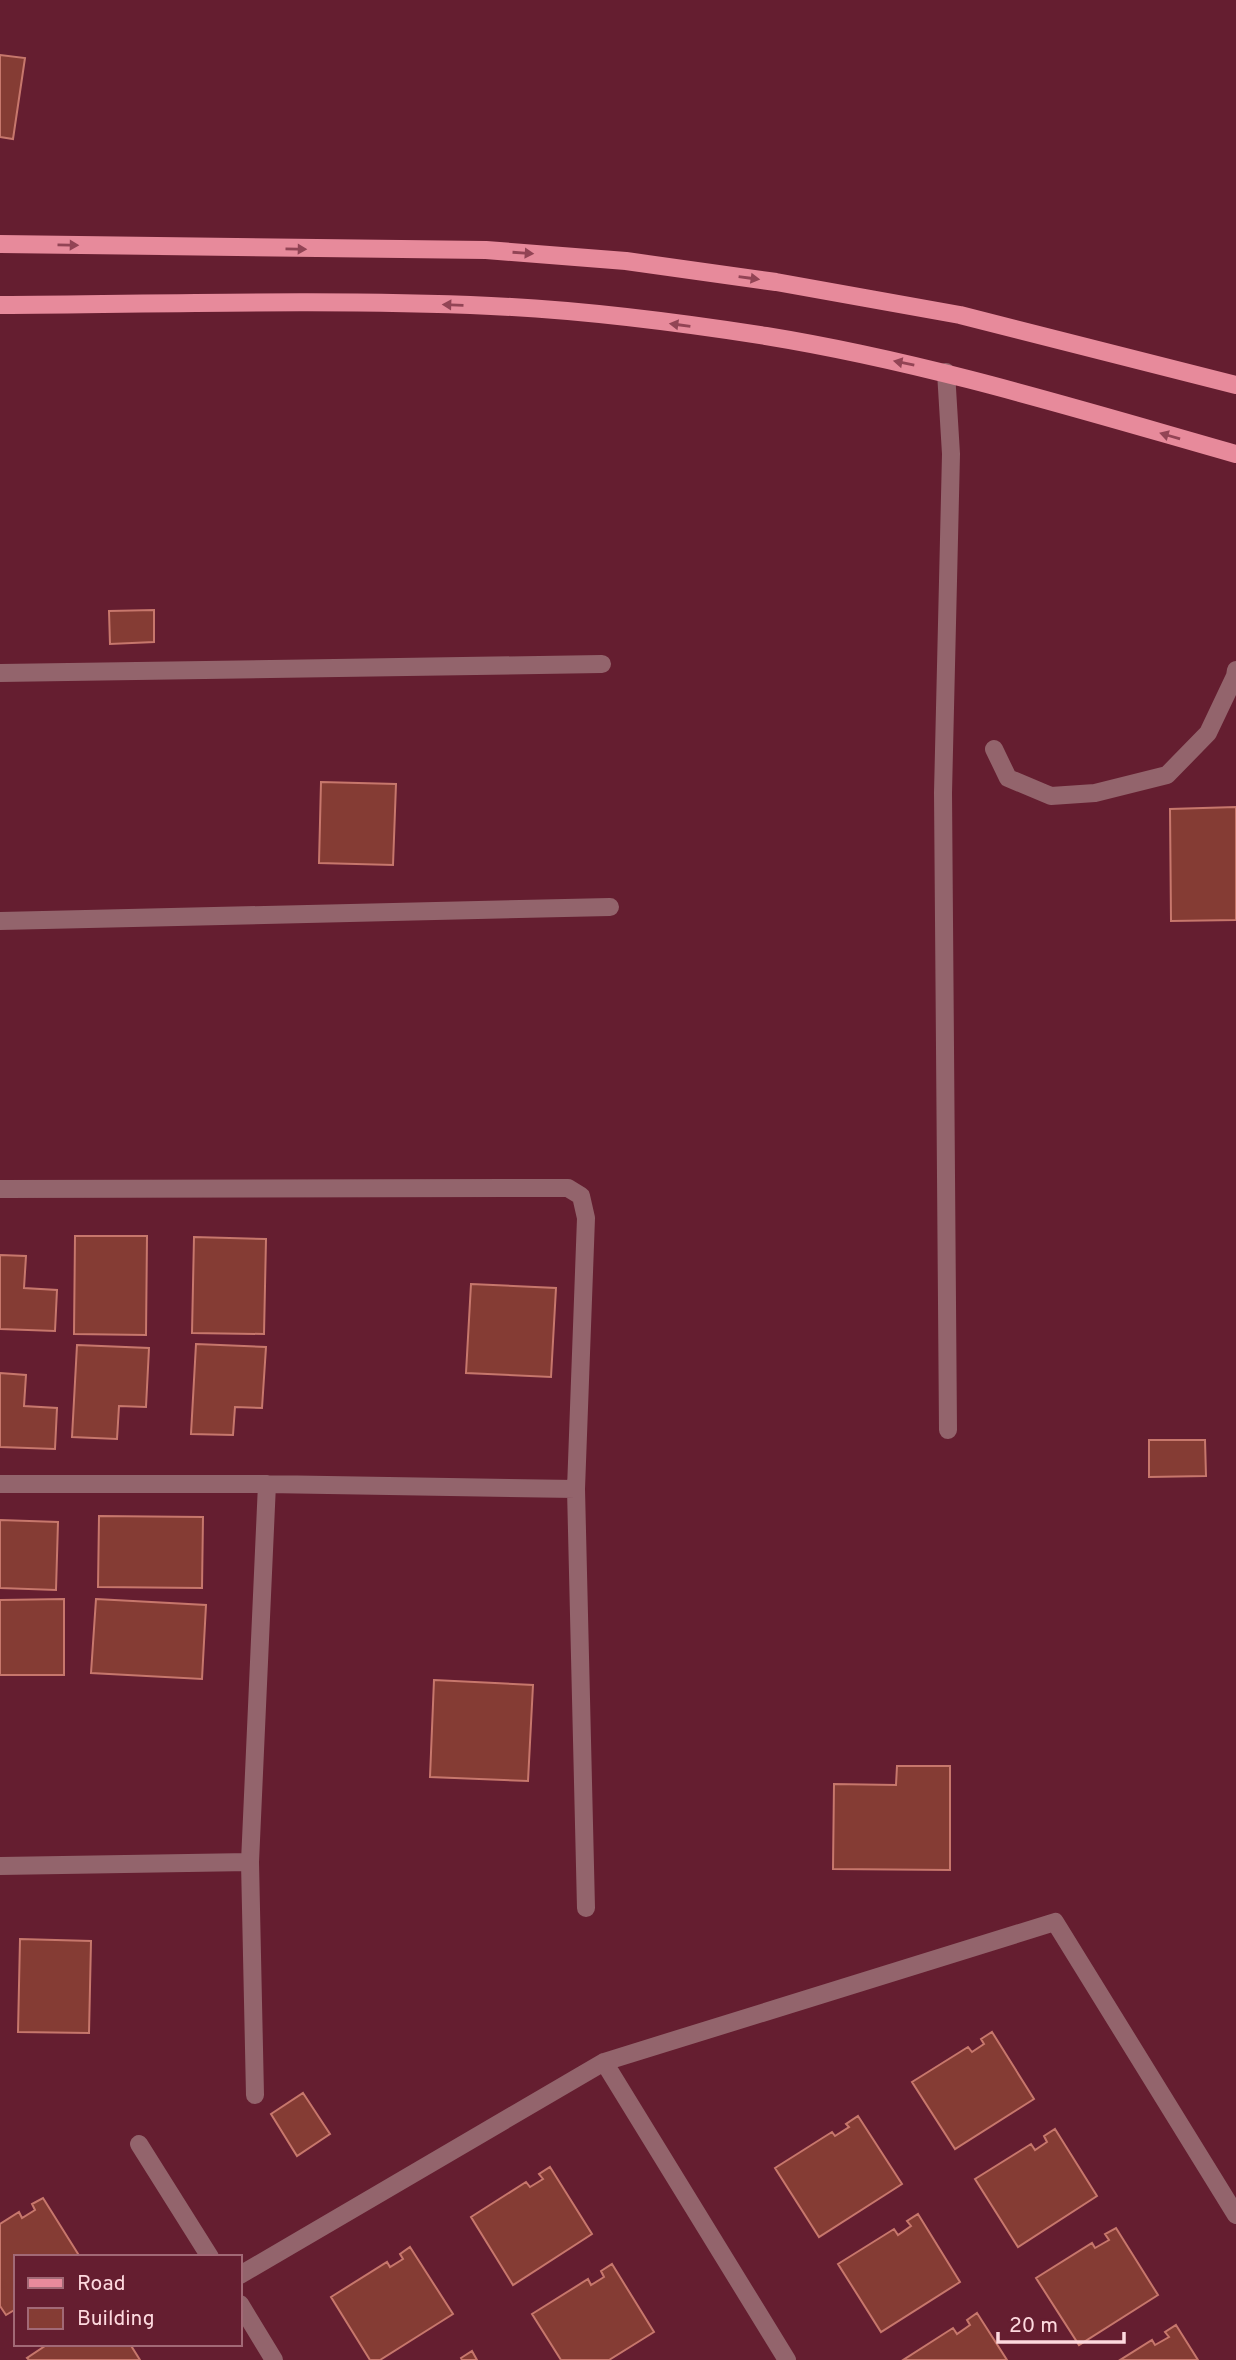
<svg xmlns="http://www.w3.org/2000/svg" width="1236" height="2360" font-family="Overpass,sans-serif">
<rect width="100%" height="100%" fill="#651e30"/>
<!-- building -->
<path fill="#853c34" stroke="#c7776c" stroke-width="2" d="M0,55l25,3 -12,81 -13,-2z
M154,610v32l-44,2 -1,-33z
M321,782l75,2 -3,81 -74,-2z
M1236,807v113l-65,1 -1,-112z
M75,1236h72l-1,99 -72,-1z
M194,1237l72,2 -2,95 -72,-1z
M0,1255l26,1 -2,32 33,2 -2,41 -55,-2z
M471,1284l85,4 -5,89 -85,-4z
M196,1344l70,3 -4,61 -27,-1 -2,28 -42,-1z
M77,1345l72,3 -3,59 -27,-1 -2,33 -45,-2z
M0,1373l26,2 -2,31 33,2 -2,41 -55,-2z
M1149,1440h56l1,36 -57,1z
M99,1516l104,1 -1,71 -104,-1z
M0,1520l58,2 -2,68 -56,-2z
M64,1599v76h-64v-75z
M96,1599l110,6 -4,74 -111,-6z
M434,1680l99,5 -5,96 -98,-4z
M897,1766h53v104l-117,-1 1,-85 62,1z
M20,1939l71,2 -2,92 -71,-1z
M992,2032l42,67 -79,50 -43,-67 56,-35 4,5 12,-8 -3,-5z
M303,2093l27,41 -33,22 -26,-42z
M858,2116l44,68 -83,53 -44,-69 57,-36 3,4 14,-9 -3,-3z
M1055,2129l42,67 -79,51 -43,-68 56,-35 4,6 12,-8 -3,-6z
M550,2167l42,67 -79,51 -42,-68 55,-35 4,5 13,-8 -4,-5z
M43,2198l37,59h-64v52l-10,6 -6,-9v-82l19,-12 3,6 13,-8 -3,-6z
M918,2214l42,68 -79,50 -43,-68 56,-35 4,6 13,-9 -4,-5z
M1116,2228l42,67 -79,50 -43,-67 56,-35 3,5 14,-8 -4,-6z
M410,2247l43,67 -73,46h-10l-39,-63 56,-35 3,5 13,-8 -3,-5z
M612,2264l42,68 -45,28h-48l-29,-46 56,-35 3,6 13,-8 -3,-6z
M977,2313l30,47h-104l50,-32 4,6 13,-9 -3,-5z
M1176,2325l22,35h-78l32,-20 3,5 14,-8 -4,-5z
M48,2344h82l10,16h-111l-2,-2z
M472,2351l5,9h-15l-1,-2z"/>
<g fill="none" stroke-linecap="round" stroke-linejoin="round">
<!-- minor -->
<path stroke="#93646c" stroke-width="18" d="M946,372l5,82 -8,339 5,637
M0,673l602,-9
M994,749l14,29 43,18 44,-3 72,-18 41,-42 27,-57 1,-6
M0,921l610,-14
M0,1189l568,-1 13,8 5,22 -10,271 10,419
M0,1484h267l309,5
M0,1866l250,-4
M604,2062l183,298
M255,2095l-5,-233 17,-378
M139,2144l71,113
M240,2275l364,-213 451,-140 181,293
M240,2304l34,56"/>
<!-- major -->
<path stroke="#e78a9b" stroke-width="18" d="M0,244l486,6 140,11 150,21 184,33 276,70
M0,305c164,-1 328,-6 491,1 92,4 185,16 275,30 160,26 315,74 470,118"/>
</g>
<!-- one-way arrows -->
<defs><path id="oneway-solid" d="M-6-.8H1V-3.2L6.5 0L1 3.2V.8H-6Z" transform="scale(1.75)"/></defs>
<g fill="#924455">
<use href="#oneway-solid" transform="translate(68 245) rotate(1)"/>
<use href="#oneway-solid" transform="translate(296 249) rotate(1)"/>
<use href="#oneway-solid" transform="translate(523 253) rotate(4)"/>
<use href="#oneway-solid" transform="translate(749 278) rotate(8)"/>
<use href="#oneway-solid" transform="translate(453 305) rotate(-178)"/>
<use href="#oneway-solid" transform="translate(680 325) rotate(-172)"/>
<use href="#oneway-solid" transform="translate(904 363) rotate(-169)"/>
<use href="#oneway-solid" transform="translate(1170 436) rotate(-164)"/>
</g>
<!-- legend -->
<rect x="14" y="2255" width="228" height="91" fill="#651e30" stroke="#a26976" stroke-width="2"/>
<rect x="28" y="2278" width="35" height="10" fill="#e78a9b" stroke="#a26976" stroke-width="2"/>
<text x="77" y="2290" font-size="21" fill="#fdd9de">Road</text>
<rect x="28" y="2308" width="35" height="21" fill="#853c34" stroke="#a26976" stroke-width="2"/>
<text x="77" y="2325" font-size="21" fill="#fdd9de">Building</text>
<!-- scale -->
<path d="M998 2332v10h126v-10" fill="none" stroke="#fdd9de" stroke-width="3.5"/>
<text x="1009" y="2332" font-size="21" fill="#fdd9de" stroke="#651e30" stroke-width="5" paint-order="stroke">20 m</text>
</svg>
